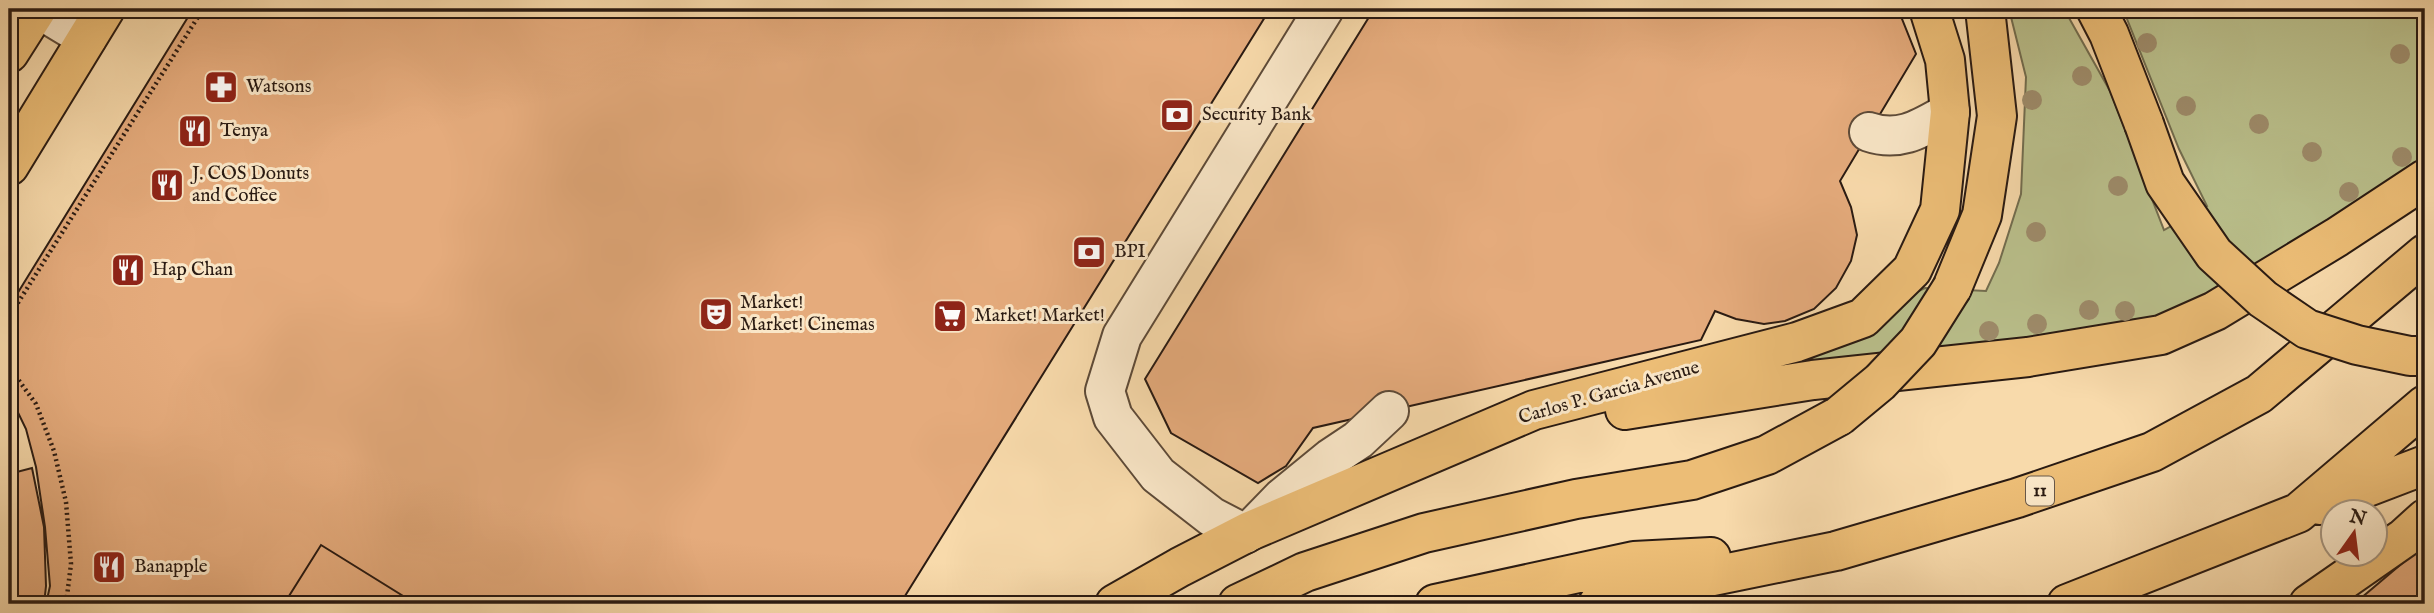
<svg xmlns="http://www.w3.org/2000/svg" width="2434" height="613" font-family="'IM FELL English',serif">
<rect width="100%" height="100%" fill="#f8daab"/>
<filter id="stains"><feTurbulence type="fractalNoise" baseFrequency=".00286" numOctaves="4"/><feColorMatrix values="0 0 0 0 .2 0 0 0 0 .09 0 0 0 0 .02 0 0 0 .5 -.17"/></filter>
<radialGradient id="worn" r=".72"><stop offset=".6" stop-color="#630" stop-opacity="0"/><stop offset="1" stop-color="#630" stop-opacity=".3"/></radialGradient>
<!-- green -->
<path fill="#bac08c" stroke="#726d4f" stroke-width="2" d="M2009,9h55l46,82 54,139 43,-24 -28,-57 -56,-140h302v159l-277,160 -407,45 184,-85 61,3 13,-28 22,-69 5,-117z"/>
<!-- building -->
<path fill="#e5ab7c" stroke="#291a12" stroke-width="2" d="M193,9h1077l-370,595h-854l4,-18 -5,-59 -9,-60 -10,-38 -17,-35v-87z
M1374,9h524l18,45 -76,127 11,26 6,28 -6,26 -15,27 -22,21 -29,12 -21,3 -28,-5 -21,-8 -14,29 -388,88 -27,38 -28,17 -87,-50 -26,-54z
M32,468l12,59 2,59 -2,18h-35v-130z
M2425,544v60h-71z
M321,545l95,59h-132z"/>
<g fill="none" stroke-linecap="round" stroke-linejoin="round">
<!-- minor casing -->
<g stroke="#5d4a38" stroke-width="42">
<path id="minor" d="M39,9l48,29
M1869,132c32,11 54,-5 81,-20
M1250,531l32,-33 49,-40 27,-18 31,-29
M1245,534l-33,-17 -54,-42 -45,-58 -8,-26 17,-55 202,-327"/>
</g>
<!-- major casing -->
<g stroke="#291a12" stroke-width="42">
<path id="major" d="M2096,9l13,25 35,90
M9,53l28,-44
M9,166l96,-157
M1952,288l30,-73 15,-99 -12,-107
M1625,410l188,-30 215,-23 133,-22 54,-24 122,-74 88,-58
M2320,505l105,-40
M1115,604l65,-37 70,-36 284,-121 263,-68 66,-24 49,-48 28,-60 10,-98 -5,-52 -16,-51
M1238,604l67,-32 119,-39 152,-34 116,-19 75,-25 72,-39
M1435,604l199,-43 77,-4
M1598,604l47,-14 191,-39 181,-53 135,-46 107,-58 166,-140
M2067,604l231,-91 127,-108
M2309,604l95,-66 21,-19"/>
</g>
<!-- path -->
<path stroke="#291a12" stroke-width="4.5" stroke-dasharray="2 3.5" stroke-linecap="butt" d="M9,317l194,-308
M9,367l27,37 18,47 12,51 5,62 -5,40"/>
<!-- minor -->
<use href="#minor" stroke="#fae7c8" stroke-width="38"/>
<!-- major -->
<use href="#major" stroke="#ecbd76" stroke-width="38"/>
<!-- major-bridge casing -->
<g stroke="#291a12" stroke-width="42" stroke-linecap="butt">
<path id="major-bridge" d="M2144,124l21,59 49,71 49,45 44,30 50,16 53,11h15
M1839,416l41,-34 38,-40 34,-54"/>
</g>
<!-- major-bridge -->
<use href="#major-bridge" stroke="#ecbd76" stroke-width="38"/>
</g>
<!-- trees -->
<g fill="#9e8c6b">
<circle cx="2147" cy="43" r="10"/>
<circle cx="2400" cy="54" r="10"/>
<circle cx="2082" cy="76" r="10"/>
<circle cx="2032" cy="100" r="10"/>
<circle cx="2186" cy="106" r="10"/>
<circle cx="2259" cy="124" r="10"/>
<circle cx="2312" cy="152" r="10"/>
<circle cx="2402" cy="157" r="10"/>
<circle cx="2118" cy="186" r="10"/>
<circle cx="2349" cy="192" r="10"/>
<circle cx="2036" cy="232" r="10"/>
<circle cx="2089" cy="310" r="10"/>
<circle cx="2125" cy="311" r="10"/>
<circle cx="2037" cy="324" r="10"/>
<circle cx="1989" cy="331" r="10"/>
</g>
<!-- icons -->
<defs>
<g id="pharmacy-square" transform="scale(1.75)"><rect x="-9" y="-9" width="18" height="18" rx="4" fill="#8f2418" stroke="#fae7c8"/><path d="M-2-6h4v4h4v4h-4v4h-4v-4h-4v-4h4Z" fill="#fff"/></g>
<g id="bank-square" transform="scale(1.75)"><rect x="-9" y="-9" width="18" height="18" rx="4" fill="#8f2418" stroke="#fae7c8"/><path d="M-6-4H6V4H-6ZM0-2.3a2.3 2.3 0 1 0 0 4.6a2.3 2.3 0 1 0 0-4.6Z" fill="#fff"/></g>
<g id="restaurant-square" transform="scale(1.75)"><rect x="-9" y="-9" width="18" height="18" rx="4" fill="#8f2418" stroke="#fae7c8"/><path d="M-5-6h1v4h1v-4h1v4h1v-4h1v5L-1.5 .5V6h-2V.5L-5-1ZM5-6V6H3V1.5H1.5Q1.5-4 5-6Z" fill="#fff"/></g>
<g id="theatre-square" transform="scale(1.75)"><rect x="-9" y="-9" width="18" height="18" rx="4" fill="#8f2418" stroke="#fae7c8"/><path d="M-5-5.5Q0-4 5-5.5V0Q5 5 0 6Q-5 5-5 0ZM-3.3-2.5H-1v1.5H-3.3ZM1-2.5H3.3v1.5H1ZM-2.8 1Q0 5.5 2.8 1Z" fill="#fff"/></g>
<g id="supermarket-square" transform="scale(1.75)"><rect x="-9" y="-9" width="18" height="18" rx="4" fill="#8f2418" stroke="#fae7c8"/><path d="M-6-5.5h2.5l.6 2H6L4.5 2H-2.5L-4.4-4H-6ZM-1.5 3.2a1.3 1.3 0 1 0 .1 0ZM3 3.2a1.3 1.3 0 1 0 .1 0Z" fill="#fff"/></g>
</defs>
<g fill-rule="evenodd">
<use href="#pharmacy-square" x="221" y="87"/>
<use href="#bank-square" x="1177" y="115"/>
<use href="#restaurant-square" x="195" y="131"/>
<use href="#restaurant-square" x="167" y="185"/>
<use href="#bank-square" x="1089" y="252"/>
<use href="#restaurant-square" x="128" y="270"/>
<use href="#theatre-square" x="716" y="314"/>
<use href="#supermarket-square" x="950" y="316"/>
<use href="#restaurant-square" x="109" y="567"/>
</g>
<g text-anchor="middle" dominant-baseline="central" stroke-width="6" stroke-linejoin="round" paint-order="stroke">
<!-- shield labels -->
<rect fill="#fae7c8" stroke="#685849" stroke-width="2" x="2026" y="476.5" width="28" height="29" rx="5"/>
<g font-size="18" font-weight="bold" fill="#291a12">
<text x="2040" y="491">11</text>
</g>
<!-- poi labels -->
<g font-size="19" fill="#291a12" stroke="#fae7c8" text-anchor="start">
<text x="246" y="87">Watsons</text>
<text x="1202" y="115">Security Bank</text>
<text x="220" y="131">Tenya</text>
<text x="192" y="174">J. COS Donuts<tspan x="192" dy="22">and Coffee</tspan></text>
<text x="1114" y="252">BPI</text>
<text x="152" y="270">Hap Chan</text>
<text x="740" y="303">Market!<tspan x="740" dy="22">Market! Cinemas</tspan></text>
<text x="974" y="316">Market! Market!</text>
<text x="134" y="567">Banapple</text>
</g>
<!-- street labels -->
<g font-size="19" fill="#291a12" stroke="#fae7c8">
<text transform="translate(1609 393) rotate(-16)">Carlos P. Garcia Avenue</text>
</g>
</g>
<!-- margin -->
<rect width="2434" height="613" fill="none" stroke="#f8daab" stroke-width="35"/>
<rect x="10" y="10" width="2413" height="592" fill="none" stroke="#291a12" stroke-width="3.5"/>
<rect x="18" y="18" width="2399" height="578" fill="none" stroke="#291a12" stroke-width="2"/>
<!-- north arrow -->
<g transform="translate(2354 533) rotate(14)"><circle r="33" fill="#fae7c8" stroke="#a6957f" stroke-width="2"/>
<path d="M0-5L12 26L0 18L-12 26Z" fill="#8f2418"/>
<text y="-10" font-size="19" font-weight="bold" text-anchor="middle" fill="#291a12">N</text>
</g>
<rect width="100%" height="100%" filter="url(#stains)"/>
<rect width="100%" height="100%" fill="url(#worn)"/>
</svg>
